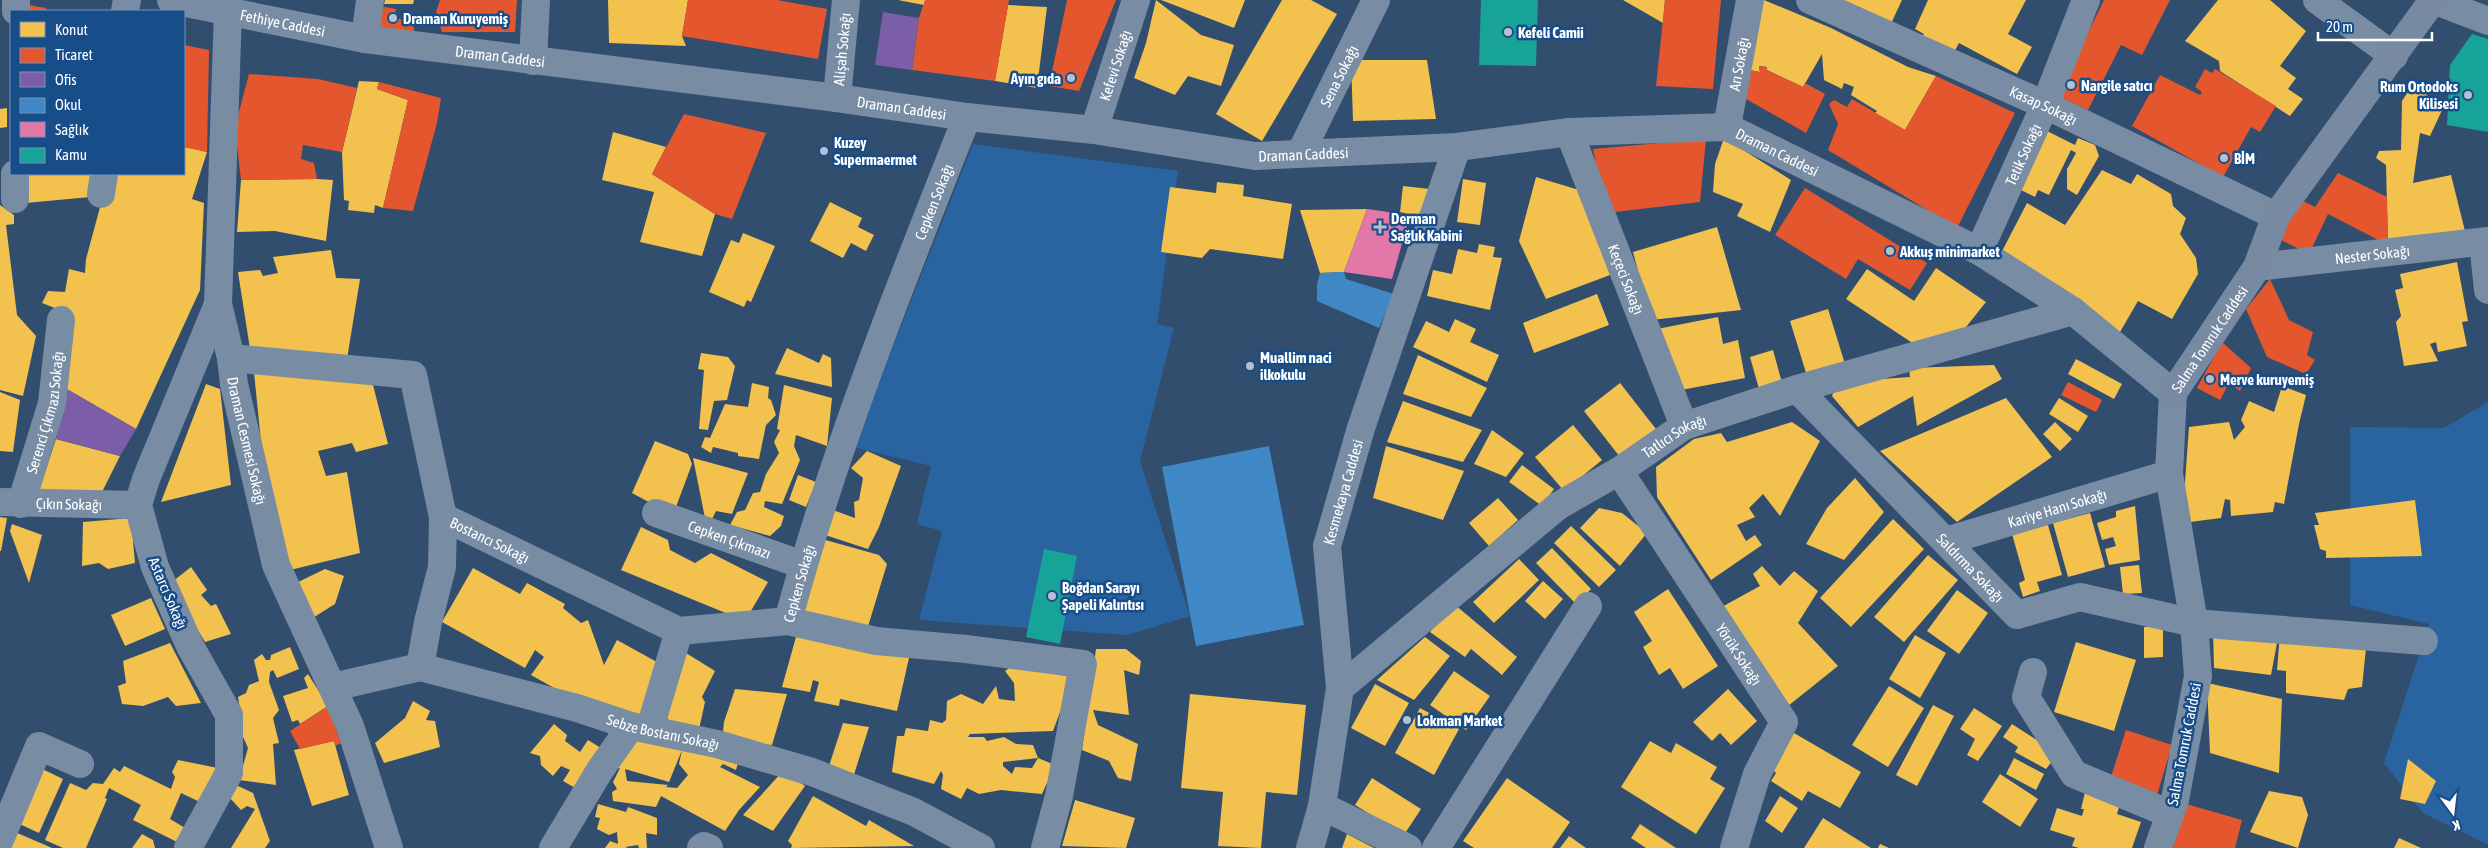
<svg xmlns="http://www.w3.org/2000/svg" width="2488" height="848" font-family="'Asap Condensed',sans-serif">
<rect width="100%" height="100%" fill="#314e6f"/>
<!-- green -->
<path fill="#2a64a0" d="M973,144l205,27 -21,153 17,4 -34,133 50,155 -63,19 -208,-15 23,-89 -25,-7 14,-58 -78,-19z
M2488,402v443l-65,-32 -39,-50 45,-139 -79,-19v-178l94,1z"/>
<!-- homes -->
<path fill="#f2c14e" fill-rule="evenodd" d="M385,0h29l-1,4h-29z
M608,0h80l-6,36 4,10 -77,-3z
M898,0h27l-1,5z
M1156,0l45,35 33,10 -13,41 -33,-10 -13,19 -41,-17 12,-35z
M1161,0h84l-11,28z
M1282,0h29l26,14 -75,127 -46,-27z
M1623,0h42l-2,23z
M1755,0h9l67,28 77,39 28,9 -31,54 -30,-17 2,-2 -26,-16 3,-8 -10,-4 -2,6 -18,-9 -2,-26 -19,33 -36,-17v-3l-8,-1 1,6 -16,-3z
M1826,0h76l-14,30z
M1928,0h98l-18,34 24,13 -15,27 -58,-31 -7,13 -34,-15 6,-7 -9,-5z
M2218,0h52l36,31 -26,35 16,12 -8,11 15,10 -13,17 -70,-45 -1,-10 -34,-20z
M1008,5l39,2 -10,81 -42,-7z
M1351,60h76l9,59 -83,2z
M359,81l20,1 -2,7 31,11 -25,108 -8,-3 -1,8 -26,-3 1,-9 -5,-1 -2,-48z
M2413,84l30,24 -13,28 -10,-3 -7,50 38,-8 14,56 -77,14 -2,-80 -10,-7 3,-7 22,-1 1,-49z
M7,108v19l-7,1v-19z
M2043,129l32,16 3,-7 17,7 4,11 -22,39 -10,-6v-20l9,-16 -5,-3 -22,45 -11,-5 -3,7 -22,-11z
M613,132l53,15 -14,27 63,40 -13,42 -62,-14 14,-50 -52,-12z
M1724,138l67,42 -21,52 -33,-16 6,-12 -30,-12 2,-28z
M185,147l22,5 -15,47 12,4 -4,87 -64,139 -71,-41 8,-73 -31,-12 6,-12 17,1 4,-23 16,4 1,-14 23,-85h75z
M2102,170l29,14 6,-10 34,20 2,12 13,12 -6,16 16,24 2,16 -26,45 -34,-18 -18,31 -121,-75 28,-54 38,22z
M26,174h68l-4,23 -64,6z
M1536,177l43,13 31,85 -64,24 -27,-58z
M317,179l16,1 -7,61 -51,-10 -38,1 4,-52z
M1463,179l23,4 -6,42 -23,-3z
M1217,182l27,3 -1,11 49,8 -9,55 -73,-10 -8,9 -41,-6 9,-65 46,6z
M1403,186l27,3 -1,30 -29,-7z
M830,202l32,16 -4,9 16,8 -8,16 -15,-8 -8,15 -33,-17z
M0,205l14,10v9l-8,1 11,90 19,21 -13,60 -23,-6z
M1367,209l-23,63 -24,1 -20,-63z
M1717,227l24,83 -90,10 -18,-68z
M743,233l32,13 -24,56 -4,-2 -3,7 -35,-15 22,-52 8,3z
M1479,244l16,3 -2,10 9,1 -12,52 -63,-14 6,-26 19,4 6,-25 19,4z
M331,250l5,28 24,1 -13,80 -97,-10 -12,-77 22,-2 3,6 15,-3 -5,-16z
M2457,262l11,59 -6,1 5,24 -29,6 -2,-10 -6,2 8,17 -34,5 -8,-44 5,-6 -6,-26 8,-2 -3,-14z
M1936,268l50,34 -28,35 -38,11 -74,-49 21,-30 47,32z
M1597,294l12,31 -75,28 -11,-30z
M1828,309l17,55 -38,12 -17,-55z
M1718,317l5,27 15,-4 7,38 -64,12 -24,-61z
M1455,319l21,10 -6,13 29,13 -12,27 -74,-35 13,-26 23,11z
M787,348l32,15 4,-9 8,4 1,29 -57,-13z
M1773,350l11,40 -23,6 -11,-39z
M701,353l27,4 7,9 -8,34 -13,1 -6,29 -9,-1 5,-59 -6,-1z
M1418,355l69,33 -16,29 -68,-23z
M2076,359l46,25 -8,15 -46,-25z
M1994,365l8,14 -85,47 -4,-30 -55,31 -26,-31 5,-14 73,-5 -1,-9z
M254,372l117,5 17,67 -32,8 -4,-9 -34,8 8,25 21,-4 13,81 -74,18 -22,-99z
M752,383l17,4 -1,11 3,2 5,15 -10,10 -7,34 -21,-3v-3l-25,-6 -2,6 -10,-6 4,-10 5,1 15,-34 23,3z
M1620,383l36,46 -36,28 -36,-46z
M206,384l14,5 11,96 -70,17z
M784,385l48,13 -5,48 -31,-11 -2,11 6,14 -18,44 -17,-3 -1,6 20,9 -3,10 -11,10 -40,-11 7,-13 8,-2 8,-17 7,-1 6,-18 13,-21 -5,-11 6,-12 -3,-1z
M2282,386l24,9 -7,29 -15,80 -9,-2 -2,10 -42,4 -1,-16 -5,-1 -4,19 -39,5 7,-96 40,-5 5,18 11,-13 -4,-7 8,-19 25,11z
M0,392l20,8 -7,52 -13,-1z
M2006,398l46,59 -95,65 -77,-71z
M2059,398l29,18 -10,16 -29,-18z
M1403,401l79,29 -19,32 -76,-20z
M1792,422l28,19 -40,75 -17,-22 -14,14 6,9 -18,8 9,16 9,-6 7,10 -51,35 -54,-83 -1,-30 38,-28 27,-6 6,9z
M2055,422l17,17 -12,12 -17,-17z
M1573,425l29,35 -38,31 -29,-34z
M1492,430l32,23 -18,24 -32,-13z
M56,439l64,17 -20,40 -62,-2z
M655,441l33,13 4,10 -19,51 -41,-22z
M1386,446l78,25 -21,49 -70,-22z
M867,451l34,15 -22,61 -11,22 -49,-16 11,-24 25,9 -1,-16 5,-2 4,-22 -12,-10z
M693,458l55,15 -16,41 -16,-3 -5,10 -6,-3z
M1522,465l32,24 -12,17 -33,-24z
M798,475l18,7 -10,25 -17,-7z
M1855,478l29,34 -40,48 -38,-16 21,-36z
M1498,498l20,22 -29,26 -20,-23z
M2415,500l7,56 -96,2v-7l-6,-2 -6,-24h5l-4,-12z
M2135,506l5,54 -31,5 -4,-16 11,-3 -3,-9 -11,3 -5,-17 19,-6v-6z
M1599,508l23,5 25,20 -27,33 -40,-38z
M2090,513l15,54 -37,10 -15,-54z
M0,517l7,1 -6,33h-1z
M131,518l4,45 -27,6 -9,-6 -17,3 1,-44z
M1893,519l31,30 -73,78 -31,-29z
M12,524l30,11 -13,48 -19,-52z
M2048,525l14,50 -25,7 3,9 -17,6 -4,-14 6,-3 -13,-46z
M1571,526l45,44 -17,17 -45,-44z
M641,527l27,13 2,10 25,13 16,-10 57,29 -23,39 -124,-51z
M822,539l57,16 8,9 -21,69 -66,-23z
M1552,548l39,41 -15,15 -40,-41z
M1928,555l30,25 -54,62 -30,-25z
M1519,559l20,21 -45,43 -21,-21z
M2139,565l3,28 -19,1 -3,-27z
M1762,566l18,20 14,-15 24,20 -20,32 40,43 -50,40 -70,-97 42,-23 -7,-12z
M191,567l16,23 -6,5 10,11 5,-2 15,30 -26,8 -15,-25 -23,-31z
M473,568l47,26 7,-11 38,21 -2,4 18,15 7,-3 16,45 13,-25 49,27 -30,55 -48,-15 -57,-32 13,-18 -9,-7 -10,18 -83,-46z
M325,569l19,7 -9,28 -32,20 -11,-39z
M1543,581l20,18 -18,20 -20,-18z
M1668,589l50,77 -35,23 -13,-21 -11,7 -16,-28 9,-6 -18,-29z
M1957,590l31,23 -29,41 -32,-23z
M151,598l14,31 -40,17 -14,-31z
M1454,604l63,53 -15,18 -31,-26 -6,8 -35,-25z
M2163,626v31l-19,1v-31z
M2213,631l64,12 -6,32 -57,-7z
M2280,634l86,14 -4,39 -14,2 -4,11 -58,-7v-22l-9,-1z
M1915,635l31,18 -26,45 -31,-19z
M796,637h28l85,21 -12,53 -57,-12 -1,7 -25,-5 5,-19 -6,-2 -3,12 -28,-5z
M1425,637l25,19 -36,44 -37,-20z
M2076,642l60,18 -22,71 -60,-19z
M170,643l31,60 -25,3 -8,-9 -25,9 -21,-2 -4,-18 8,-3 -3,-22z
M290,647l9,22 -22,9 -4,-8 -3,2 -1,10 10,28 -6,8 6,25 -6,1 3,41 -37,-5 9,-32 -8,-18 3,-1 -5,-32 8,-4 3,-8 10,-4 -5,-21 8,-6 4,6h4l1,-5z
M1096,649h30l15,12 -2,14 -15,-5 5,45 -36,-5 5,15 40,19 -7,37 -13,-3 -9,-17 -27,-11z
M686,653l29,18 -13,26 3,5 -7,32 -26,-7 -6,-12z
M1012,666l61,11 -20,54 -83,3 -2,3h16l3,4 17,-4 12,7 17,1 5,13 -35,4v4l9,8 3,-7 17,1 6,-10 17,7 -13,29 -41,-4 -22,4 -12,-6 -6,11 -20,-10 2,-14 -2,-4 -7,13 -42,-12 5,-36h7l2,-8 22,3 2,-11 12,3 4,-3 1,-19 14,-7 22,10 13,-18 3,13 16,2 -1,-18 -9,-12z
M1454,671l36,25 -24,34 -36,-25z
M308,674l20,32 -28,18 -2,-4 -6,2 -9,-26 25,-8 -4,-10z
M2207,683l75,16 -3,74 -69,-20z
M1375,684l34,19 -24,43 -34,-18z
M1889,686l35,22 -36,59 -36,-22z
M735,689l52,5 -15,51 -50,-5 2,-18z
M1728,689l29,32 -26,24 -11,-12 -8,8 -19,-19z
M1190,694l116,11 -9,90 -31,-3 -5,56 -43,-2 5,-54 -42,-4z
M413,701l17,10 -4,9 9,1 5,26 -56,16 -9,-20 30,-25z
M1933,705l21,11 -37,70 -21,-11z
M1420,708l39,21 -25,46 -39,-22z
M1974,708l28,18 -24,35 -11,-6 8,-16 -15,-10z
M843,723l26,4 -18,57 -25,-9z
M554,724l13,11 -2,6 15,11 8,-12 21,13 -25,40 -21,-12 7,-11 -9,-4 -8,10 -12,-11 -1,-9 -10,-3z
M2012,724l46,30 -12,15 -31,-17 3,-5 -15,-10z
M628,733l112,23 -4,14 -13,-6 -3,3 40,20 -21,23 -14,21 -64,-35 -5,11 -43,-6 -1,-9 5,-3 -4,-7 7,-14 -7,1zM682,750l-3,14 9,11 -11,13 -11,-1 2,-2 -41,-4 -2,-12 44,13z
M1794,733l67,39 -21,36 -32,-17 -6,10 -31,-20 5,-8 -3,-3z
M334,741l15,54 -37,11 -18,-56z
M1650,741l21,12 5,-10 41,24 -7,12 15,9 -29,46 -75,-47z
M2014,758l30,16 -8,16 -30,-16z
M2408,759l28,22 -11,23 -25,-5z
M178,760l40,8 -16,35 -21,-10 -11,26 22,13 -7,14 -52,-26 8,-15 -32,-17 -4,10 2,1 -21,49h-23l-18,-8 25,-57 16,7 7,-7 10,1 11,-16 6,4 4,-6 47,23 4,-12 -3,-5z
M38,767l25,12 -24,54 -26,-12z
M783,771l22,15 -32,45 -30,-16z
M2000,774l38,25 -18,28 -38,-25z
M1372,778l49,31 -17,26 -49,-30z
M1507,778l63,44 -18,26h-78l-11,-7z
M2087,784l36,9 -6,21 24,8 -9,26h-53l-7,-2 3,-8 -25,-8 7,-22 25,8 2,-7h-3z
M236,785l17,8 17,48 -5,7h-34l24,-39 -8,-3 -6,4 -12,-13z
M2269,791l33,6 6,18 -10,33 -48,-16z
M813,796l53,30 3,-6 45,26 -123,2 1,-3 -4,-4z
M1780,796l18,12 -16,25 -17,-12z
M1075,800l60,18 -9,30 -64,-2z
M598,804l28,8 2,-5 29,11v17l-11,-2 1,15h-8l-1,-3 -13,2 3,1h-23l5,-7 8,3 -1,-12 -8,3 -12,-6 3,-11 -5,-1z
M1823,818l48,30h-67z
M1640,824l36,24h-30l-15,-10z
M8,829l44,19h-52z
M142,834l11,6 2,8h-23z
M1347,834l27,14h-32z
M1569,836l17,12h-26z
M2399,838l22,10h-27z
M1880,844l9,4h-11z"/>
<!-- shops -->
<path fill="#e4572e" d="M440,0h77l-2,32h-73l-6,-20z
M688,0h89l50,9 -9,50 -136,-23z
M925,0h84l-14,81 -83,-11 7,-52z
M1067,0h49l-37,91 -30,-5z
M1665,0h56l-8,89 -57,-3z
M2104,0h66l-28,55 -21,-10 -33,65 -31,-14z
M23,4l23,4 1,3h-24z
M379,6l17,3 -1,7 19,11v5l-41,-4z
M184,45l25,5 -2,102 -23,-5z
M1759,66l8,1v3l36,17 2,-4 20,11 -19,39 -67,-38 5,-26 16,3z
M2205,69l7,4 3,-4 61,37 -16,26 -9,-5 -28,50 -91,-51 28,-51 40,20 2,-3 -7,-5z
M249,74l69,5 39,9 -15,64 -39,-7 -2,14 13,4 3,16 -76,1 -6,-53z
M1936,76l79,37 -58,115 -129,-78 10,-26 -9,-20 5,-4 13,7 5,-8 53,31z
M379,82l62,16 -4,25 -24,88 -30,-3 25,-108 -31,-11z
M684,114l82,19 -34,86 -17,-5 -63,-40z
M1706,139l-6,63 -94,11 -13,-64z
M2338,173l49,24 1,48 -60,-31 -19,40 -32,-16 20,-40 18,9z
M1805,188l122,75 -17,27 -52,-31 -12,20 -71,-44z
M2270,279l19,41 24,12 -6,23 8,5 -9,14 -39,-17 -21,-48z
M2222,342l29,26 -11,23 -11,-8 -9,17 -23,-12z
M2068,382l34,18 -6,12 -35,-17z
M328,706l13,37 -6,3 -1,-5 -34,8 -10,-18z
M2126,730l46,15 -15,50 -47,-15z
M2186,804l56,16 -7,28h-62z"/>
<!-- offices -->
<path fill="#7b5ea7" d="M883,12l36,6 -7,52 -37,-5z
M65,388l71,41 -16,27 -64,-17z"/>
<!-- schools -->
<path fill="#3f88c5" d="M1344,272l2,7 48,15 -15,34 -62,-27v-17l3,-11z
M1269,446l35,179 -108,21 -34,-179z"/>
<!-- health -->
<path fill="#e377a8" d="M1367,209l43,6 -18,64 -48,-7z"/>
<!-- public -->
<path fill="#17a398" d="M1481,0h57l-2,66 -57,-1z
M2472,34l16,5v93l-41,-7 3,-60z
M1044,549l33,7 -17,88 -34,-7z"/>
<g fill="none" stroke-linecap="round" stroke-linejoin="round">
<!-- minor -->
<g stroke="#788da4" stroke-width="28">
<path id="s1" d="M171,0l194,39 472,59 130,19 127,13 161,26 202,-9 112,-15 158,-5 252,124 94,60 100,82 -4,81 25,149 4,53 -23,124 -17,48"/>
<path id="s2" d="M1810,0l235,105 231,111"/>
<path d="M2317,0l77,56"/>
<path d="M2433,0l55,21"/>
<path d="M16,11v-11"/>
<path d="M125,11l2,-11"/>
<path id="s3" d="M228,12l-10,292 13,54 3,26 42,181 74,161 39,122"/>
<path d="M365,39l5,-39"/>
<path d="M533,61l3,-61"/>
<path id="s4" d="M837,98l9,-98"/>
<path id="s5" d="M1727,127l23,-127"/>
<path id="s6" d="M1094,130l42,-130"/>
<path id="s7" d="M1569,132l115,294"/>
<path id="s8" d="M1301,152l75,-152"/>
<path d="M101,194l3,-20"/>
<path d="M15,199v-25"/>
<path d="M2483,242l5,48"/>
<path id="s9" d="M1979,251l66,-146 41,-105"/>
<path id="s10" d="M2257,267l231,-26"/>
<path id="s11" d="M231,358l182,17 30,142 236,114 109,-10 88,20 90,8 117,15 -24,132 -14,52"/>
<path id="s12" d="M1797,389l220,226 63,-18 114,26 230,18"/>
<path id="s13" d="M1619,471l165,251 -27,52 -23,74"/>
<path id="s14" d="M0,502l138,3"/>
<path id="s15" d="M21,504l31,-101 9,-83"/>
<path id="s16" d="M656,513l147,52"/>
<path id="s17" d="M1946,541l223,-67"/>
<path id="s18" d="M788,621c46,-172 113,-338 179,-504"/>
<path d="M420,667l8,-45 14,-55 1,-50"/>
<path d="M2033,672l-7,25 48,77 96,40"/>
<path id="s19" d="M333,687l87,-20 157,41 54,18 86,18 95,28 102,40 67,36"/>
<path id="s20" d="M1340,688l218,-182 61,-35 65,-45 113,-37 276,-78"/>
<path d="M650,728l29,-97"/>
<path d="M1322,806l86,42"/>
<path d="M0,840l39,-94 41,18"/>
<path d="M188,848l41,-75v-58l-39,-69 -35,-79 -17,-62 8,-26 72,-175"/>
<path d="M553,848l47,-78 31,-44"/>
<path d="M701,848l3,-2 5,2"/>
<path id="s21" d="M1310,848l12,-42 18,-118 -13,-142 34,-118 96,-281"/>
<path d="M1436,848l152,-242"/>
</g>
<!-- major -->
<path stroke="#778aa2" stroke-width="28" id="s22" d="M2173,393l84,-126 19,-51 157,-216"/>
</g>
<!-- markers -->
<g fill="#b7c1cd" stroke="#174d89" stroke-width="2">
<circle cx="393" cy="18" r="5"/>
<circle cx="1508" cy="32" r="5"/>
<circle cx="1071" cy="78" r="5"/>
<circle cx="2071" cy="85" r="5"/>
<circle cx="2468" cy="95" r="5"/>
<circle cx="824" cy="151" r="5"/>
<circle cx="2224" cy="158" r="5"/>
<path d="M1377.5 219.5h5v5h5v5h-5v5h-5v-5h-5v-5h5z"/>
<circle cx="1890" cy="251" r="5"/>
<circle cx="1250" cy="366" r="5"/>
<circle cx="2210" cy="379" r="5"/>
<circle cx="1052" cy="596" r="5"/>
<circle cx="1407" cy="720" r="5"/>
</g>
<g text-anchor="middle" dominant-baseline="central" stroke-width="5" stroke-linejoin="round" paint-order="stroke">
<!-- poi labels -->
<g font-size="15" font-weight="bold" fill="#fff" stroke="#174d89" text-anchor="start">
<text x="403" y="18">Draman Kuruyemiş</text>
<text x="1518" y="32">Kefeli Camii</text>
<text x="1061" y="78" text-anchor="end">Ayın gıda</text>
<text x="2081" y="85">Nargile satıcı</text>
<text x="2458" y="86" text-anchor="end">Rum Ortodoks<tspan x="2458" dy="17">Kilisesi</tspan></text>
<text x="834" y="142">Kuzey<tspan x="834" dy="17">Supermaermet</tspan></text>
<text x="2234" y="158">BİM</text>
<text x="1391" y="218">Derman<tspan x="1391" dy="17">Sağlık Kabini</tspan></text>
<text x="1900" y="251">Akkuş minimarket</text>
<text x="1260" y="357">Muallim naci<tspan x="1260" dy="17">ilkokulu</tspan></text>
<text x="2220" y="379">Merve kuruyemiş</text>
<text x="1062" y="587">Boğdan Sarayı<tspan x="1062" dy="17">Şapeli Kalıntısı</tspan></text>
<text x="1417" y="720">Lokman Market</text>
</g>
<!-- street labels -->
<g font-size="15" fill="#fff" stroke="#174d89">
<text stroke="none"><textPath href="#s1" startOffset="114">Fethiye Caddesi</textPath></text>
<text stroke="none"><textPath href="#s4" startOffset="49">Alişah Sokağı</textPath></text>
<text stroke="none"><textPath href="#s1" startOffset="334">Draman Caddesi</textPath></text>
<text stroke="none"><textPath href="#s5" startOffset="64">Arı Sokağı</textPath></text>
<text stroke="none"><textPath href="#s6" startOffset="68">Kefevi Sokağı</textPath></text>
<text stroke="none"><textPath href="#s8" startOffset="85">Sena Sokağı</textPath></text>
<text stroke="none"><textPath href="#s2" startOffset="256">Kasap Sokağı</textPath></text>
<text stroke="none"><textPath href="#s1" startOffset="739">Draman Caddesi</textPath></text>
<text stroke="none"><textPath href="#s1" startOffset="1625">Draman Caddesi</textPath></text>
<text stroke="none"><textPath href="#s1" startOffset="1144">Draman Caddesi</textPath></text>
<text stroke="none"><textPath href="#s9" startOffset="106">Tetik Sokağı</textPath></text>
<text stroke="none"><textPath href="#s18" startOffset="444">Cepken Sokağı</textPath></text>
<text stroke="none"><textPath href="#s10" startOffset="116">Nester Sokağı</textPath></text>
<text stroke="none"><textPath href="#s7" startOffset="158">Keçeci Sokağı</textPath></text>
<text stroke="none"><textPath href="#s22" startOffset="65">Salma Tomruk Caddesi</textPath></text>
<text stroke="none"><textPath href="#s15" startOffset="95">Serenci Çıkmazı Sokağı</textPath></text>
<text stroke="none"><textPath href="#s20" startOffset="420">Tatlıcı Sokağı</textPath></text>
<text stroke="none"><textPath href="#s3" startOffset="432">Draman Cesmesi Sokağı</textPath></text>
<text stroke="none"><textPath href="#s21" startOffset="362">Kesmekaya Caddesi</textPath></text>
<text stroke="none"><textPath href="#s14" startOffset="69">Çıkın Sokağı</textPath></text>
<text stroke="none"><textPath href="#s17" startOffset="116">Kariye Hanı Sokağı</textPath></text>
<text stroke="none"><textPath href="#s16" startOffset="78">Cepken Çıkmazı</textPath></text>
<text stroke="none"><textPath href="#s11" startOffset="380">Bostancı Sokağı</textPath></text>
<text stroke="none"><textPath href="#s12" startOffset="249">Saldırma Sokağı</textPath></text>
<text stroke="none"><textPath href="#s18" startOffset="39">Cepken Sokağı</textPath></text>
<text transform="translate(168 593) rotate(67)">Astarcı Sokağı</text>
<text stroke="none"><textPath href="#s13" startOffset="219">Yörük Sokağı</textPath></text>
<text stroke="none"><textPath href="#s19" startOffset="341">Sebze Bostanı Sokağı</textPath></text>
<text transform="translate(2184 744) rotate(-79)">Salma Tomruk Caddesi</text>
</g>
</g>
<!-- legend -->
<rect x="10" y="10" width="175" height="165" fill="#174d89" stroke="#7494b8"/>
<rect x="20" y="22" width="25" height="15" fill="#f2c14e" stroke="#7494b8"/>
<text x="55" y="35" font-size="15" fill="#ffffff">Konut</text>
<rect x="20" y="48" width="25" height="15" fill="#e4572e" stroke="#7494b8"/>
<text x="55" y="60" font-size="15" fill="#ffffff">Ticaret</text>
<rect x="20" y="72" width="25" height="15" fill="#7b5ea7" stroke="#7494b8"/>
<text x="55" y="85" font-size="15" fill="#ffffff">Ofis</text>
<rect x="20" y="98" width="25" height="15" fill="#3f88c5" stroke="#7494b8"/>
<text x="55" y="110" font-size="15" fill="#ffffff">Okul</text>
<rect x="20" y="122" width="25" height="15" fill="#e377a8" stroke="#7494b8"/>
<text x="55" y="135" font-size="15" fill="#ffffff">Sağlık</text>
<rect x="20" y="148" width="25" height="15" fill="#17a398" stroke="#7494b8"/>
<text x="55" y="160" font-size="15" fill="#ffffff">Kamu</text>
<!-- north arrow -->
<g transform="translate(2453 813) rotate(165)" stroke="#174d89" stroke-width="4" paint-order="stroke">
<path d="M0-4L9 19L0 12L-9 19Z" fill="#ffffff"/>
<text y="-8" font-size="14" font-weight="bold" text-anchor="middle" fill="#ffffff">K</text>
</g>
<!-- scale -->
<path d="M2318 32v8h114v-8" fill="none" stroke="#ffffff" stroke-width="2.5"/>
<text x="2326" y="32" font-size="15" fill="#ffffff" stroke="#174d89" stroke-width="4" paint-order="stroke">20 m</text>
</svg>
